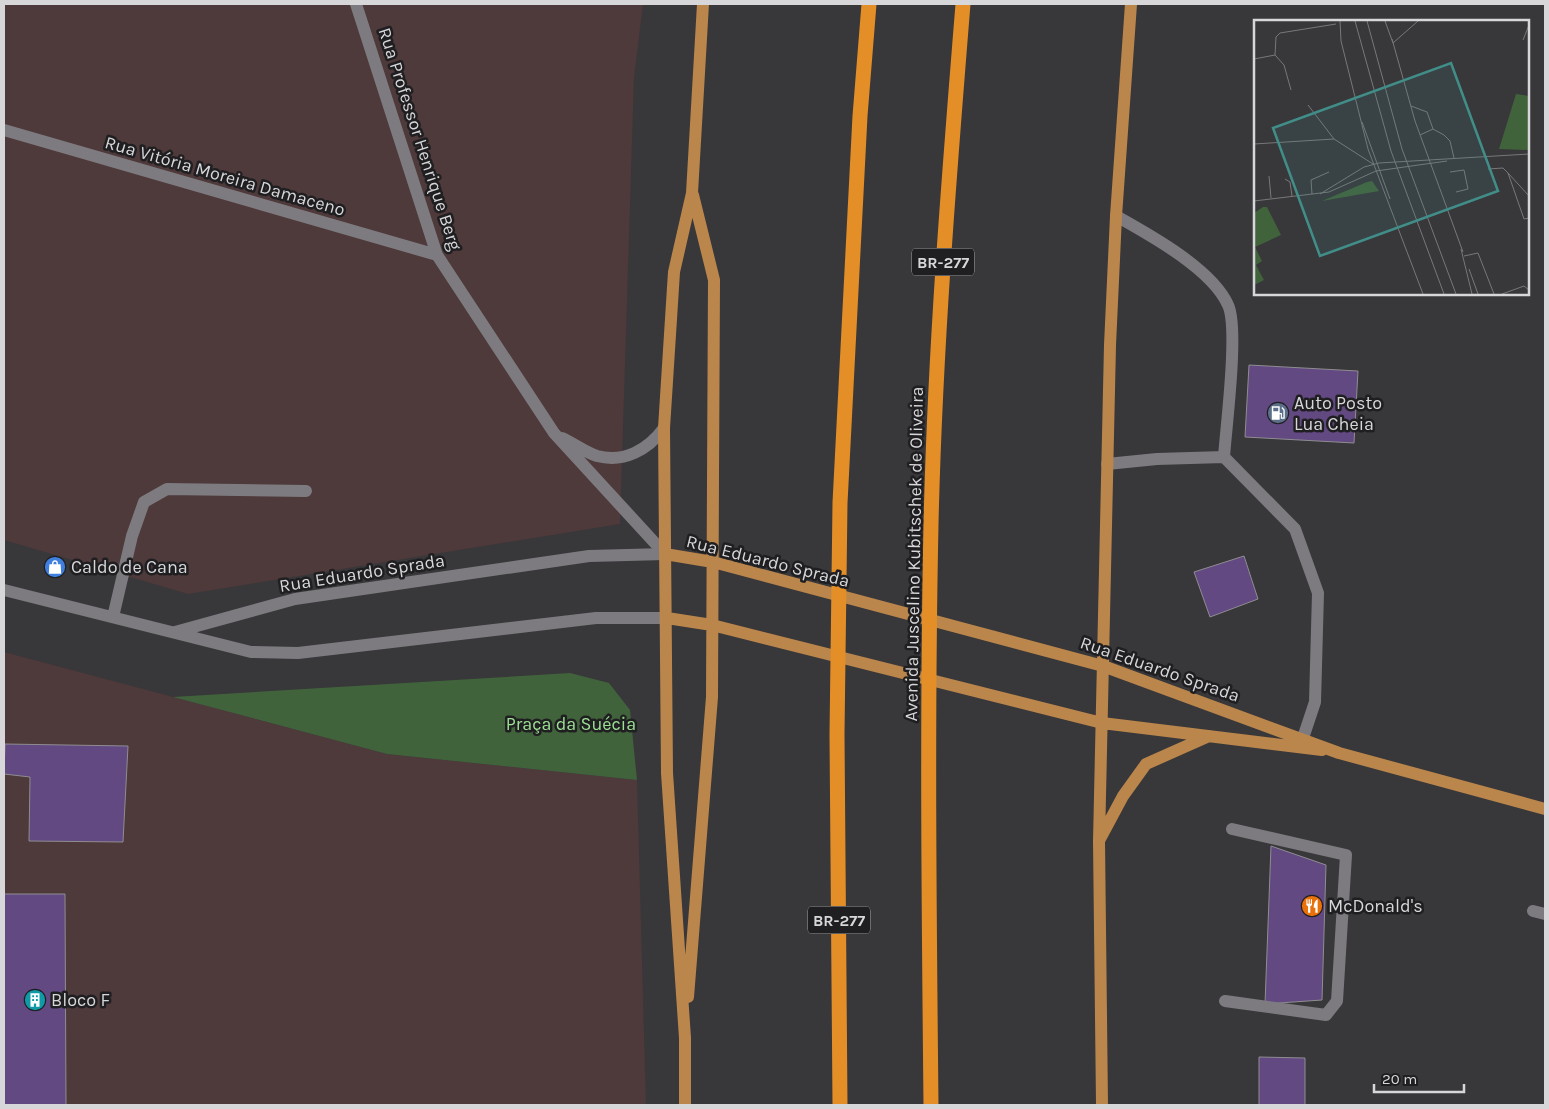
<svg xmlns="http://www.w3.org/2000/svg" width="1549" height="1109" font-family="Karla,sans-serif">
<rect width="100%" height="100%" fill="#38373a"/>
<!-- industrial -->
<path fill="#4e393b" d="M4,4h639l-9,74 -14,446 -432,70 -184,-54z
M4,652l383,102 250,26 9,325h-642z"/>
<!-- green -->
<path fill="#41633c" d="M570,673l39,10 21,27 7,70 -250,-26 -214,-57z"/>
<!-- building -->
<path fill="#634982" stroke="#8f8d91" d="M1249,365l109,6 -4,72 -109,-6z
M1244,556l14,43 -48,18 -16,-45z
M5,744l123,2 -5,96 -94,-1 1,-64 -26,-3z
M1271,846l55,19 -4,135 -57,4z
M4,894h61l1,211h-62z
M1259,1057l46,1v47h-46z"/>
<g fill="none" stroke-linecap="round" stroke-linejoin="round">
<!-- service -->
<path stroke="#7d7b7f" stroke-width="12" d="M1116,216c34,19 96,53 112,89 11,23 -2,122 -4,152
M1107,464l50,-5 67,-2 71,72 23,64 -3,109 -12,36
M113,617l19,-81 12,-34 23,-13 139,2
M1533,911l12,3
M1225,1001l101,14 11,-14 9,-146 -114,-26"/>
<!-- minor -->
<path stroke="#7d7b7f" stroke-width="12" d="M356,4l81,251 117,178 111,121
M4,130l433,125
M562,438c11,5 23,14 35,18 27,7 51,-6 67,-28"/>
<!-- secondary -->
<path stroke="#7d7b7f" stroke-width="12" d="M4,590l247,62 47,1 298,-35h71
M175,632l120,-33 294,-43 76,-2"/>
<!-- primary -->
<path stroke="#bb864b" stroke-width="12" d="M665,554l48,8 390,104 236,87 206,56
M667,618l45,7 390,98 220,27
M1100,839l23,-43 23,-32 63,-28
M688,997l24,-300 1,-217 1,-200 -21,-85
M685,1105v-67l-18,-265 -3,-345 10,-156 18,-79 11,-189
M1102,1105l-3,-264 11,-496 6,-129 15,-212"/>
<!-- motorway -->
<path stroke="#e48e28" stroke-width="15" d="M840,1105l-3,-371 3,-231 20,-387 9,-112
M931,1105c-2,-194 -4,-388 0,-581 4,-174 18,-347 32,-520"/>
</g>
<!-- icons -->
<defs>
<g id="fuel-disc" transform="scale(1.125)"><circle r="9.5" fill="#5c6f8a" stroke="#1f1e20"/><path d="M-5.5-6h7V0h2V4h1.3V-2.5L3-4.5l.8-.8L6-3V5H2.5V1h-1V6h-7ZM-4.2-4.7v3.2H.2V-4.7Z" fill="#fff"/></g>
<g id="shop-disc" transform="scale(1.125)"><circle r="9.5" fill="#3f7fe0" stroke="#1f1e20"/><path d="M-5-2.5h2.3a2.7 3.5 0 0 1 5.4 0H5L5.5 6h-11ZM-1.5-2.5h3a1.5 2.3 0 0 0-3 0Z" fill="#fff"/></g>
<g id="restaurant-disc" transform="scale(1.125)"><circle r="9.5" fill="#e8710a" stroke="#1f1e20"/><path d="M-5-6h1v4h1v-4h1v4h1v-4h1v5L-1.5 .5V6h-2V.5L-5-1ZM5-6V6H3V1.5H1.5Q1.5-4 5-6Z" fill="#fff"/></g>
<g id="building-disc" transform="scale(1.125)"><circle r="9.5" fill="#0f9aa8" stroke="#1f1e20"/><path d="M-4-6H4V6H1V3H-1V6H-4ZM-2.5-4.3h1.7v1.8h-1.7ZM.8-4.3h1.7v1.8H.8ZM-2.5-1h1.7V.8h-1.7ZM.8-1h1.7V.8H.8Z" fill="#fff"/></g>
</defs>
<g fill-rule="evenodd">
<use href="#fuel-disc" x="1278" y="413"/>
<use href="#shop-disc" x="55" y="567"/>
<use href="#restaurant-disc" x="1312" y="906"/>
<use href="#building-disc" x="35" y="1000"/>
</g>
<g text-anchor="middle" dominant-baseline="central" stroke-width="5" stroke-linejoin="round" paint-order="stroke">
<!-- shield labels -->
<g fill="#1f1e20" stroke="#a09fa2" stroke-width="1">
<rect x="912" y="248.5" width="62" height="27" rx="4"/>
<rect x="808" y="906.5" width="62" height="27" rx="4"/>
</g>
<g font-size="16" font-weight="bold" fill="#d7d6d9">
<text x="943" y="262">BR-277</text>
<text x="839" y="920">BR-277</text>
</g>
<!-- street labels -->
<g font-size="18" fill="#d7d6d9" stroke="#1f1e20">
<text transform="translate(420 139) rotate(72)">Rua Professor Henrique Berg</text>
<text transform="translate(225 176) rotate(16)">Rua Vitória Moreira Damaceno</text>
<text transform="translate(914 554) rotate(-89)">Avenida Juscelino Kubitschek de Oliveira</text>
<text transform="translate(768 561) rotate(14)">Rua Eduardo Sprada</text>
<text transform="translate(362 573) rotate(-9)">Rua Eduardo Sprada</text>
<text transform="translate(1160 669) rotate(19)">Rua Eduardo Sprada</text>
</g>
<!-- poi labels -->
<g font-size="18" fill="#d7d6d9" stroke="#1f1e20" text-anchor="start">
<text x="1294" y="403">Auto Posto<tspan x="1294" dy="21">Lua Cheia</tspan></text>
<text x="71" y="567">Caldo de Cana</text>
<text x="1328" y="906">McDonald's</text>
<text x="51" y="1000">Bloco F</text>
</g>
<!-- park labels -->
<g font-size="18" fill="#9de094" stroke="#1f1e20">
<text x="571" y="724">Praça da Suécia</text>
</g>
</g>
<!-- overview -->
<g transform="translate(1254 20)">
<rect width="275" height="275" fill="#38373a"/>
<path d="M262,74l13,2v54l-30,-1zM118,161l7,10 -57,10 45,-19zM9,187h4l14,28 -26,12 7,14 -6,4 8,15 -10,5v-72z" fill="#41633c"/>
<path fill="none" stroke="#78777a" stroke-width="1" d="M86,1l1,20M101,1l36,130 53,143M113,1l35,128 54,145M131,1l8,22M138,19l23,82 48,131M269,20l6,-15M87,21l27,108 55,145M139,23l25,-22M21,35l9,10 7,25M0,39l21,-4 1,-18 4,-4 56,-9M54,85l26,34 39,25M157,86l16,6 6,17M108,102l28,77M166,115l13,-6 11,6 6,6 4,17M0,124l80,-5M234,149l15,-1 5,5M196,152l14,-2 4,19 -12,3M15,156l2,22M31,159l5,3 2,14M58,174l-1,-14 18,-8M66,174l44,-27 15,-4 150,-9M275,176l-21,-23 16,46 5,-1M0,181l75,-9 47,-21 71,-10M207,229l11,45M210,236l14,-3 16,41M215,249l9,25M248,274l22,-8 5,4"/>
<path fill="#418e89" fill-opacity="0.15" stroke="#418e89" stroke-width="2.5" d="M197,43l47,128 -178,65 -47,-128z"/>
<rect width="275" height="275" fill="none" stroke="#d7d6d9" stroke-width="2.5"/>
</g>
<!-- border -->
<rect width="1549" height="1109" fill="none" stroke="#d7d6d9" stroke-width="10"/>
<!-- scale -->
<path d="M1374 1084v8h90v-8" fill="none" stroke="#d7d6d9" stroke-width="2.5"/>
<text x="1382" y="1084" font-size="15" fill="#d7d6d9" stroke="#1f1e20" stroke-width="4" paint-order="stroke">20 m</text>
</svg>
